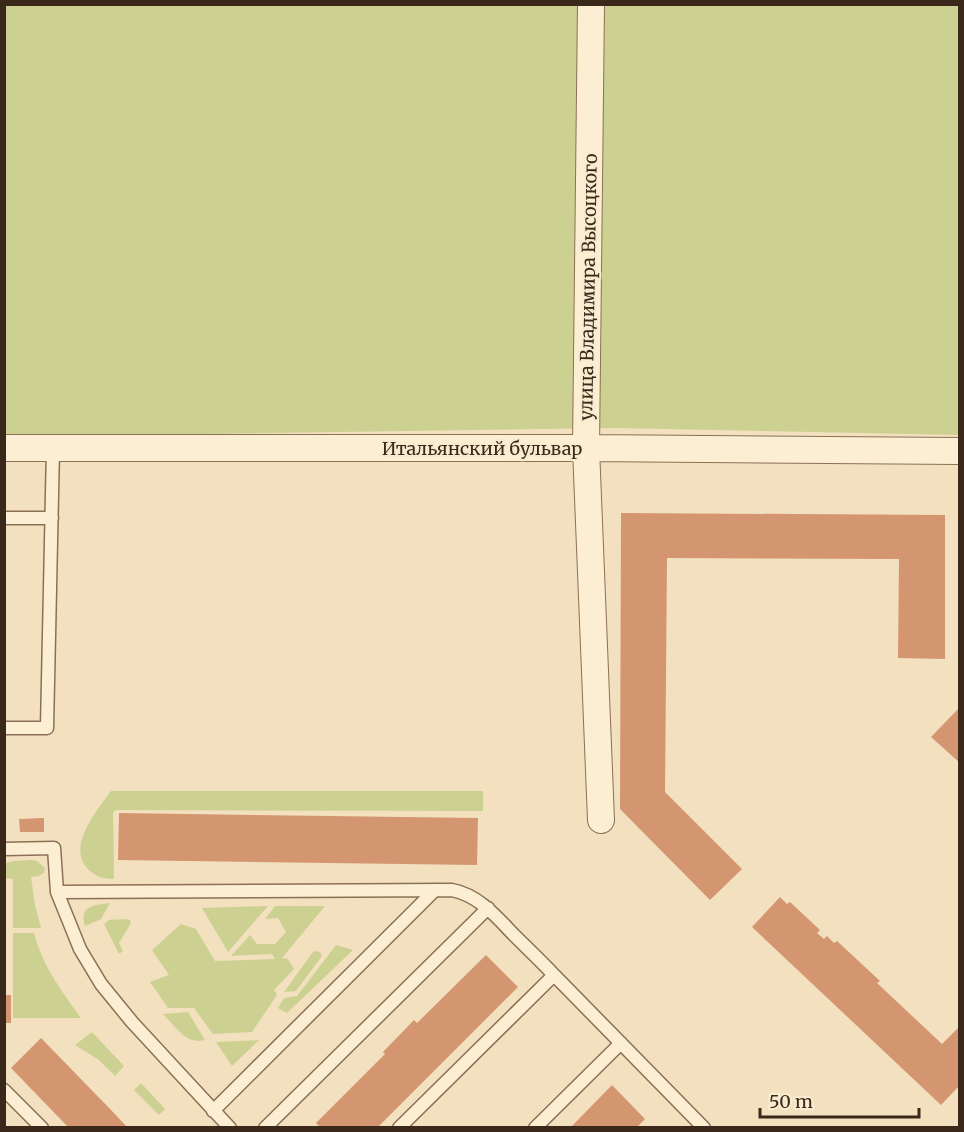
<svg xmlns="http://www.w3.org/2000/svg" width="964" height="1132" font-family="Merriweather,serif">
<rect width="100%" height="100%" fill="#f2e0bf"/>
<!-- green -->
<path fill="#ccd192" d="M5,5h954v430l-344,-7 -610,9z
M111,791h372v20l-367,-1 -3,3 1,66c-11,0 -17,-2 -25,-9 -24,-22 8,-60 22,-79z
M31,860l6,1 8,7 -1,5 -5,3 -8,1 4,28 6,23h-28v-49l-8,-1v-15l9,-2z
M110,903l-9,16 -16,7c-7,-20 10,-21 25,-23z
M268,906l-40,46 -26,-44z
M275,906h50l-43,52 6,1 6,10 -20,21 3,5 -25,37 -39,2 -19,-26h-26l-18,-26 19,-7 -17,-25 29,-26 15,5 19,32 60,-2 -3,-5 -41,2 19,-21 7,9h18l11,-12 -8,-14 -13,1z
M126,919l4,1 1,3 -12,20 4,8 -4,3 -15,-30 5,-4z
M13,933h21c9,34 27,57 47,85h-68z
M336,945l17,5 -66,63 -9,-5 6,-10 13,-2z
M317,951l3,1 2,4 -26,35 -12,1 29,-40z
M188,1012l17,28c-19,5 -30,-14 -42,-26z
M92,1032l32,34 -9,10 -16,-16 -24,-15z
M259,1040l-27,26 -16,-24z
M141,1083l24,26 -6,6 -25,-25z"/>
<!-- building -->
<path fill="#d49671" d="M621,513l324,2v144l-47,-1 1,-99 -232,-1 -2,234 77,77 -32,31 -90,-91z
M960,707v56l-29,-26z
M119,813l359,5 -1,47 -359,-5z
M44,818v14h-24l-1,-13z
M780,897l7,7 3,-2 30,28 -3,3 7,6 3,-3 7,7 3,-2 43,40 -3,2 65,61 18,-18v59l-19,20 -189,-178z
M486,955l32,32 -141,141h-56l-5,-5 69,-69 -2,-2 31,-32 3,3z
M4,995h7v28h-7z
M41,1038l70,72 17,18h-59l-58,-60z
M612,1085l33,34 -9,9h-66z"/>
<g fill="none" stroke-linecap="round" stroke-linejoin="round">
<!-- service casing -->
<g stroke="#8c7055" stroke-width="15">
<path id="service" d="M4,518h48
M4,728h43l6,-280
M4,849l50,-1 3,44 23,57 21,35 31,38 98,106
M57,892l395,-2c26,5 44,26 61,44 14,14 28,27 41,41l-155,153
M554,975l150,153
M4,1090l38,38
M213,1111l222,-221
M265,1128l223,-220
M535,1128l86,-85"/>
</g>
<!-- minor casing -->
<g stroke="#8c7055" stroke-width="28">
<path id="minor" d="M591,4l-5,444 15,372
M4,448h582l374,3"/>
</g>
<!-- service -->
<use href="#service" stroke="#fceed3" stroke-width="12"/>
<!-- minor -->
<use href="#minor" stroke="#fceed3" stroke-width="26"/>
</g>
<g text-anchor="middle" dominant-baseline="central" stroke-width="4.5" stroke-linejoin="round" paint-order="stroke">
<!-- street labels -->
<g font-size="18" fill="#3a291b" stroke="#f8ebcf">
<text transform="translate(588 287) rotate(-89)">улица Владимира Высоцкого</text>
<text x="482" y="448">Итальянский бульвар</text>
</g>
</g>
<!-- border -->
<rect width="964" height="1132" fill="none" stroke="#3a291b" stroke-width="12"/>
<!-- scale -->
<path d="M760 1108v9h159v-9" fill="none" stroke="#3a291b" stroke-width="3"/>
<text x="769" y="1108" font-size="18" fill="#3a291b" stroke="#f8ebcf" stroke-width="4.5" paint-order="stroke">50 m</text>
</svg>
